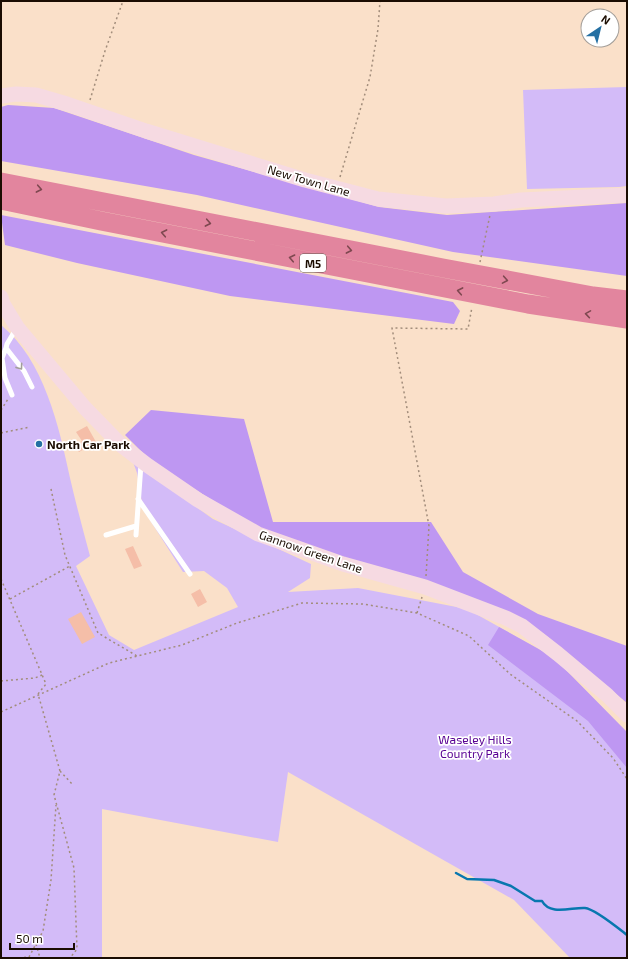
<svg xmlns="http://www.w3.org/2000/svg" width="628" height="959" font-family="'Exo 2',sans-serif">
<rect width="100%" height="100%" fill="#fae0c9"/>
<!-- green -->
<path fill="#d3bbf8" d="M627,87v99l-8,1 -92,2 -4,-99z
M1,325c43,35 58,101 69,153 6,26 13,52 20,78l-14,10 33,69 25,15 104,-43 -11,-19 -23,-17 -21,1 -40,-63 -6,-36 -4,-11 80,57 98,45 -1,14 -22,14 70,-4 109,21 86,48 74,76v225h-57l-56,-58 -226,-128 -10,70 -176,-33v149h-101z"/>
<!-- forest -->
<path fill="#be97f2" d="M8,105l46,3 140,47 185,52 68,8 180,-12v73l-174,-24 -256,-57 -196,-34v-54z
M1,215l452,87 7,9 -6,13 -224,-28 -153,-33 -72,-18z
M151,410l93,9 29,103h158l32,50 75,42 89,32v57l-83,-69 -277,-100 -113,-70 -29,-29z
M499,627l54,30 74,75v36l-39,-47 -100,-76z"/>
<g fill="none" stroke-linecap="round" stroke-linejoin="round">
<!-- stream -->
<path stroke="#0877af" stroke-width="2.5" d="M456,873l11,6 27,1 17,6 24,15h7c8,15 30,6 43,7 10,1 33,20 42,27"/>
</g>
<!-- building -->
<path fill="#f5bea8" d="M87,426l9,16 -17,10 -4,-6 7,-5 -6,-9z
M133,546l9,20 -8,3 -9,-20z
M200,589l7,13 -9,5 -7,-13z
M81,612l14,25 -13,7 -14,-25z"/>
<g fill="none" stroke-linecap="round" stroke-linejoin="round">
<!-- path -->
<path stroke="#a28d7b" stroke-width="1.5" stroke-dasharray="2 3" stroke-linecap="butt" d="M90,100l15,-49 18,-50
M340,177l30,-100 8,-48 2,-28
M480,262l10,-47
M1,410l7,-11
M1,433l29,-6
M51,489l14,66 33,78 39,23
M426,576l3,-50 -37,-198 76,1 4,-22
M1,579l45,105 -8,10 22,77 -6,24 20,73 3,81 -7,9
M10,599l60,-33
M417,613l5,-16
M1,681l34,-3 7,-3
M1,712l108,-49 73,-18 55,-22 65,-20 61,1 54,9 52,23 41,38 67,47 36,37 14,21
M60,771l13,14
M36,944l4,14
M19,958l10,-1 14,-26 8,-51 5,-75"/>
<!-- lane -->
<path stroke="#fff" stroke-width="5" d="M6,348l18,23 8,16
M12,395l-7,-17 -3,-20 4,-10 1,-4 9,-15
M138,499l52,75
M106,535l30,-9
M136,535l5,-71"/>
<!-- secondary -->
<path stroke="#f6dae2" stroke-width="15" d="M1,96l15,-2 20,1 31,9 79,27 159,49 73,19 68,7 48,-2 27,-4 106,-5
M1,297l2,7 14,23 68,81 36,37 26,20 51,35 60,34 85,30 82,23 81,31 16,8 36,28 49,41 20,20"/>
<!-- highway -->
<path stroke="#e2859e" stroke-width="19" d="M1,182l442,86 150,28 34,4
M1,200l100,21 427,83 99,15"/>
</g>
<!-- one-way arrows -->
<defs><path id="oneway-chevron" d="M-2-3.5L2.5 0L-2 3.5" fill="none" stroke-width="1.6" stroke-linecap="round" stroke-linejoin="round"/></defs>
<g stroke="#7e4850">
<use href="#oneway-chevron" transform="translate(39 189) rotate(11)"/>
<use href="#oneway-chevron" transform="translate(208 223) rotate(11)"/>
<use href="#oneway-chevron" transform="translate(164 233) rotate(-169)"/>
<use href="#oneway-chevron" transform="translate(349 250) rotate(11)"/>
<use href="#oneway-chevron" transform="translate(292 258) rotate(-168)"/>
<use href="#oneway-chevron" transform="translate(505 280) rotate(10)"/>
<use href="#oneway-chevron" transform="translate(460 291) rotate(-169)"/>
<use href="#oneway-chevron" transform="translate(588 314) rotate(-171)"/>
</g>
<use stroke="#a39e99" href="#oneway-chevron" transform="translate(20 367) rotate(54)"/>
<!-- markers -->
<circle fill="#2570a3" stroke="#fff" stroke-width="1.5" cx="39" cy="444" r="4"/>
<g text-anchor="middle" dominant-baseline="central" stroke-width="3.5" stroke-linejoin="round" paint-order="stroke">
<!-- shield labels -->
<rect fill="#fff" stroke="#5f554d" stroke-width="1" x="300" y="254" width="26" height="18" rx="3"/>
<g font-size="11" font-weight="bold" fill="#1a0c01">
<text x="313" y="263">M5</text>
</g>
<!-- street labels -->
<g font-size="12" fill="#1a0c01" stroke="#fff">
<text transform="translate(309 180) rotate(16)">New Town Lane</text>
<text transform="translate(311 551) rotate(19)">Gannow Green Lane</text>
</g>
<!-- poi labels -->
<g font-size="12" font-weight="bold" fill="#1a0c01" stroke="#fff" text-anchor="start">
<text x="47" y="444">North Car Park</text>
</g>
<!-- park labels -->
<g font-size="12" fill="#580093" stroke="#fff">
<text x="475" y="739">Waseley Hills<tspan x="475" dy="14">Country Park</tspan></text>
</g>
</g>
<!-- border -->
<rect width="628" height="959" fill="none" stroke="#1a0c01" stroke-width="4"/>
<!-- north arrow -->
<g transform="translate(600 28) rotate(35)"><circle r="19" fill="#ffffff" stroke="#a39e99"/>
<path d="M0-3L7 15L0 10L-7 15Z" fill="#2570a3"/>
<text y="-6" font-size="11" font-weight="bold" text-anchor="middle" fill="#1a0c01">N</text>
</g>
<!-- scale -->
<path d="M10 943v6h64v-6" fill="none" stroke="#1a0c01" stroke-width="2"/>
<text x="16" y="943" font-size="12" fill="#1a0c01" stroke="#ffffff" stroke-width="3" paint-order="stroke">50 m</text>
</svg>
